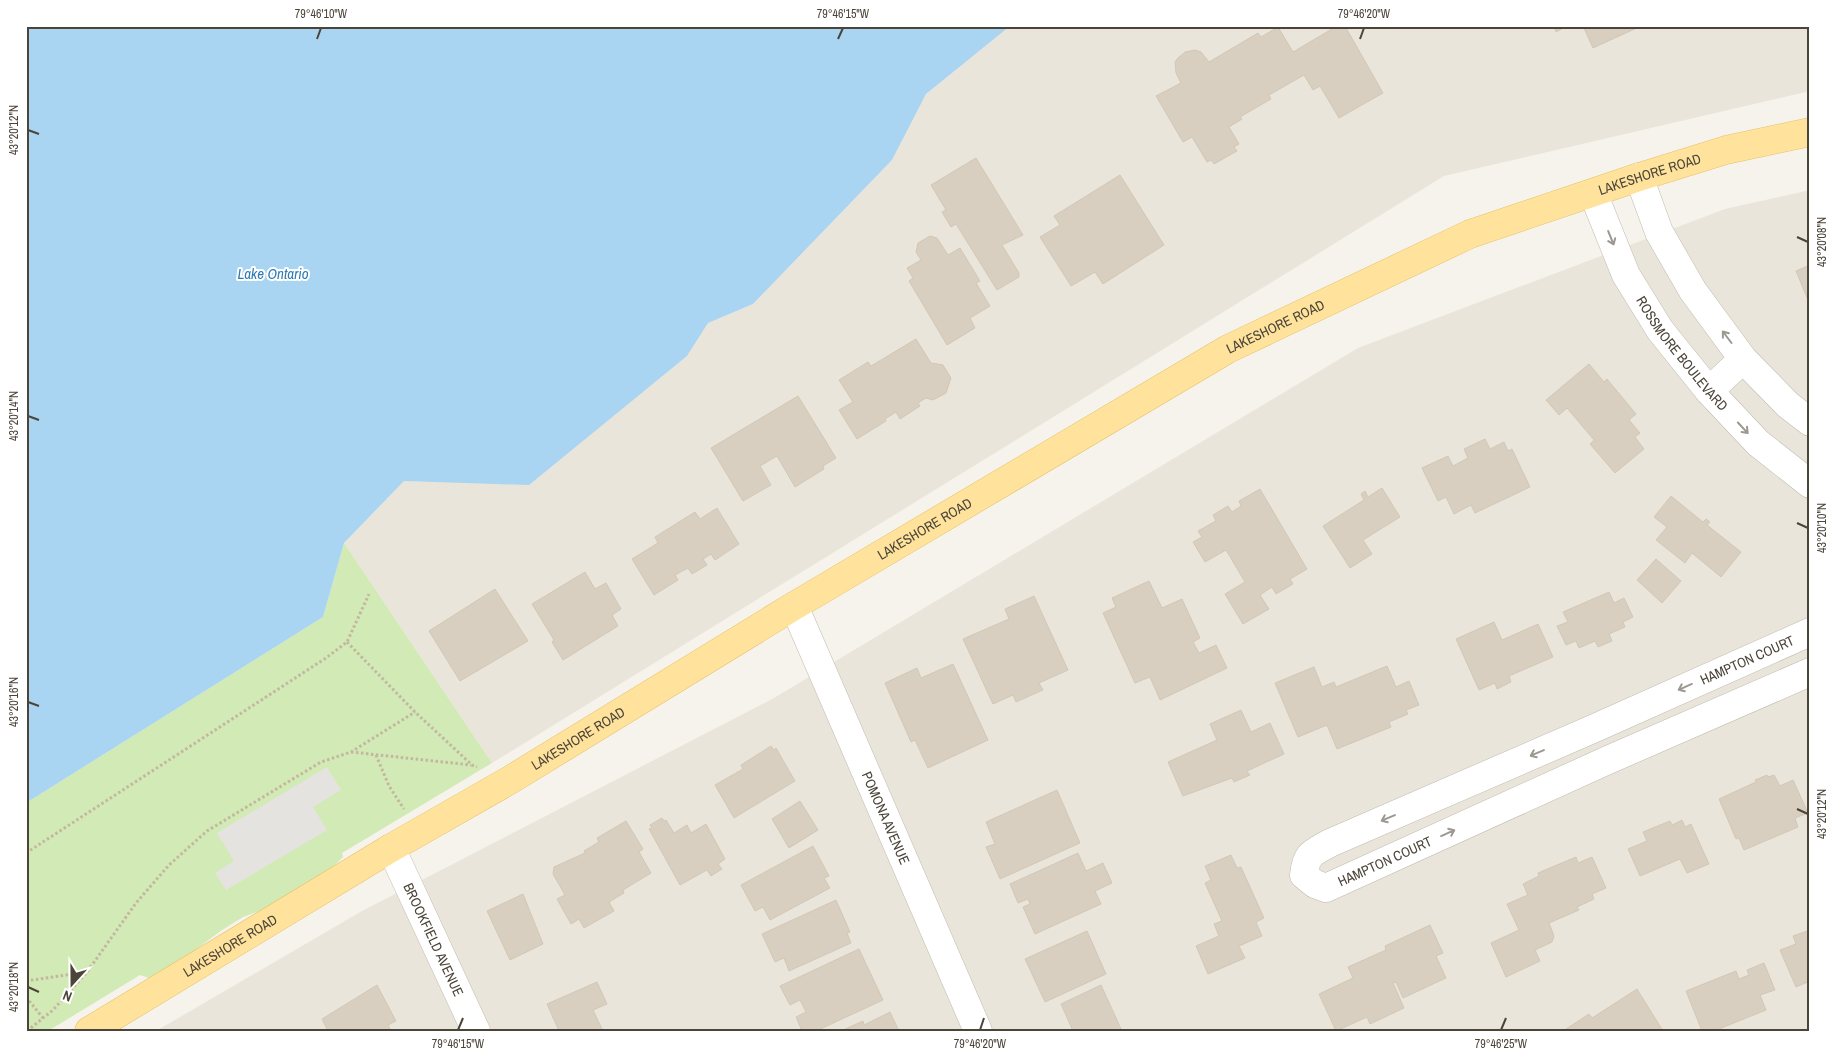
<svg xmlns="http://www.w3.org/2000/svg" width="1836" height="1057" font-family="'Archivo Narrow',sans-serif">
<rect width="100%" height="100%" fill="#f6f3ec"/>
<!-- residential -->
<path fill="#eae5da" d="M1010,26h800v65l-366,85 -952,587 -148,-220 60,-62 125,3 158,-128 21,-33 45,-19 139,-144 34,-66z
M1810,190v841h-1654l206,-120 412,-213 584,-350 367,-139z"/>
<!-- green -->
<path fill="#d2eab5" d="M344,543l148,220 -150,90 1,4 -17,17 -61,35 -22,8 -21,13 -67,50 -15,-5 -92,56h-22v-228l297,-186z"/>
<!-- parking -->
<path fill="#e5e3e0" d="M327,767l14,23 -28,17 14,23 -101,60 -11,-17 19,-12 -17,-28z"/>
<!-- water -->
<path fill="#a9d4f2" d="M26,26h984l-84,68 -34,66 -139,144 -45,19 -21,33 -158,129 -125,-4 -60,62 -21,74 -297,186z"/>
<!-- building -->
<path fill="#d8cfc1" stroke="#d3c7b4" d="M1337,26h8l38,67 -44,25 -19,-32 -7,4 -9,-15 -35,20 2,4 -31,18 2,2 -13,8 10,17 -5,3 3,4 -23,13 -3,-4 -4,2 -15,-25 -9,5 -27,-46 25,-13 -5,-10 -1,-11 3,-4 7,-6 10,-2 6,2 8,10 49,-29 3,4 17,-10 15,25z
M1554,26h13l-11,6z
M1583,26h58l-48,22z
M976,158l47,77 -21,10 17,28v4l-22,13 -41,-66 -5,3 -9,-15 4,-2 -15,-25z
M1120,175l44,70 -61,39 -8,-12 -24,14 -31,-49 20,-12 -6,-9z
M930,236l7,2 11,17 12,-7 20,33 -4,2 14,23 -20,12 5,10 -28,17 -38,-64 4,-3 -6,-10 14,-8 -5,-8 2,-9z
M1810,265v40l-14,-34z
M916,339l15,24 12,2 8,13 -5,15 -13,7 -7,-2 -8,5 2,3 -20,13 -4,-7 -11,7 1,2 -29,18 -18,-29 14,-8 -14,-22 29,-18 3,4z
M1589,364l15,18 3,-3 29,35 -7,6 11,13 -5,4 9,12 -29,24 -25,-29 4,-4 -27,-32 -8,7 -13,-15z
M798,396l38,62 -13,8 1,3 -29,18 -18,-31 -17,10 11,19 -28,16 -32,-53z
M1485,439l5,10 14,-7 4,9 4,-2 18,38 -55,26 -4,-8 -17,9 -8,-17 -8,4 -16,-33 26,-12 5,10 15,-8 -4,-9z
M1382,488l18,29 -37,23 9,14 -22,14 -27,-42 41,-26 -3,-6 4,-3 3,6z
M1260,489l47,80 -17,10 3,5 -17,10 -4,-7 -12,8 9,14 -26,15 -18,-30 20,-12 -19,-32 -21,12 -12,-20 9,-5 -4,-6 18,-10 -3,-6 15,-9 4,6 9,-6 -2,-5z
M1671,496l32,26 3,-3 4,3 -3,3 34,27 -20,25 -29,-24 -7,10 -29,-23 11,-13 -13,-10z
M717,508l22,36 -24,16 -4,-6 -8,5 4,6 -15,9 -4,-6 -13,7 3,5 -24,15 -22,-36 26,-16 -3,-6 40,-25 5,7z
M1656,559l25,22 -19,22 -25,-23z
M585,572l10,17 11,-6 15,26 -9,6 6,11 -55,34 -11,-18 2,-2 -22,-36z
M1149,581l13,27 20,-9 18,39 -7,4 6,11 17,-8 11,23 -67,32 -10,-23 -15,6 -32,-70 13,-6 -4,-9z
M495,589l33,52 -68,40 -31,-50z
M1609,592l5,11 10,-5 9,19 -10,5 2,5 -16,7 3,7 -14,6 -3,-6 -16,7 -3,-7 -10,4 -9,-19 11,-4 -5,-10z
M1034,596l34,74 -29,13 4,7 -27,12 -3,-7 -20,9 -30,-65 46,-20 -4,-10z
M1494,622l8,18 36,-16 15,33 -44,19 2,6 -14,7 -2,-6 -16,7 -23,-51z
M953,664l35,76 -60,28 -13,-28 -4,2 -26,-59 32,-15 4,10z
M1387,666l9,21 13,-6 10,24 -13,5 2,4 -19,8 2,5 -54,22 -10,-24 -29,12 -23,-54 39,-16 8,20 12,-5 2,5z
M1241,710l10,22 19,-9 14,31 -37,17 3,4 -16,7 -2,-4 -49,18 -15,-34 49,-22 -7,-16z
M771,746l3,4 2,-2 19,33 -61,37 -19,-33 28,-16 -2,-4z
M1767,775l1,2 6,-2 6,11 13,-6 15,33 -13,5 3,9 -54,23 -5,-12 -3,1 -17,-40 37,-17 -1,-2z
M1057,790l23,53 -80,36 -14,-32 9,-3 -9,-22z
M800,801l18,29 -29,18 -17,-29z
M662,818l2,3 2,-1 8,13 13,-8 4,8 15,-9 19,35 -7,5 4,5 -11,7 -4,-6 -27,15 -31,-56 3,-1 -2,-3z
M1682,820l3,7 6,-3 18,40 -22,9 -7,-14 -40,17 -12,-27 19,-8 -4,-9 27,-11 2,4z
M626,821l17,28 -4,3 12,21 -28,17 1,3 -15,9 5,9 -30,17 -5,-9 -8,5 -14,-25 8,-4 -12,-21 1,-7 31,-14 -1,-2 15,-9 -2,-4z
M813,846l16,30 -5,2 6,10 -60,32 -7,-13 -8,4 -14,-26z
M1078,853l8,18 17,-8 9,20 -17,8 6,13 -66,30 -12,-27 7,-3 -2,-5 -10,4 -8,-19z
M1231,855l6,13 4,-1 23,51 -8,4 6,14 -23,10 6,12 -37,16 -12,-28 23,-10 -5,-12 8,-3 -17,-38 6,-3 -6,-14z
M1576,857l2,6 14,-6 14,31 -14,6 2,5 -17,8 2,3 -30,13 5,13 -2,6 -17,8 5,11 -34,16 -15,-34 28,-13 -12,-26 21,-9 -5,-11 16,-8 -1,-3z
M523,894l20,50 -33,16 -23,-49z
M836,900l14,32 -3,1 4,10 -62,28 -5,-13 -9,4 -13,-28z
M1430,925l13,28 -7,3 10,22 -43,20 -7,-16 -3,1 11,25 -34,16 -3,-7 -31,14 -17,-37 34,-16 -5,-11 38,-17 -1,-4z
M1810,930v51l-14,6 -16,-37 16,-6 -3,-8z
M1087,931l19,43 -61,28 -20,-43z
M859,949l24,51 -67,31h-14l-6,-14 10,-5 -6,-12 -10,5 -10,-19z
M1764,963l11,27 -15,5 6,15 -52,21h-12l-16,-40 50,-20 3,8 10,-4 -2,-5z
M597,982l10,22 -14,6 10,21h-44l-12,-27z
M377,985l19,36 -8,4 3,6h-63l-6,-12z
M1101,985l21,46h-49l-12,-27z
M1637,989l26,42h-100l26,-17 3,4z
M890,1012l9,19h-58l22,-10 1,4z"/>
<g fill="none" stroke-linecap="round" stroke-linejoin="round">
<!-- minor casing -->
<g stroke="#c2bbae" stroke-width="29">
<g id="minor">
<path d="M1639,177l20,55 34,59 50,68 45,46 22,17"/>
<path id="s1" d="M1593,193l33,82 34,55 49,61 49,52 52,41"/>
<path d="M1709,391l34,-32"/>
<path id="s2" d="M794,606l184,425"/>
<path id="s3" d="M1810,632l-215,96 -265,115c-18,10 -24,11 -26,32l11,9 11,4 282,-128 202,-88"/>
<path id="s4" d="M391,848l85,183"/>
</g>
</g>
<!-- major casing -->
<g stroke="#e6c16a" stroke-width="29">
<g id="major">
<path id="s5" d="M89,1031l302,-183 119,-68 284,-174 434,-257 242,-115 169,-57 87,-27 84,-18"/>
</g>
</g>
<!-- path -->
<path stroke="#c4b79f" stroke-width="3" stroke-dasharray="2.5 2.5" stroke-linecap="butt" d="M347,642l68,70 57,53 5,2
M351,752l120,13
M376,755l13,31 15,23
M26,853l300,-195 21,-16 22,-48
M26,981l60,-9
M26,997l17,21
M27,1031l26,-21 34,-38 49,-69 33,-38 38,-34 114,-69 30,-10 64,-40"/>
<!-- minor -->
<use href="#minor" stroke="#fff" stroke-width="28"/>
<!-- major -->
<use href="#major" stroke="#ffe39c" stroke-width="28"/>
</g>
<!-- one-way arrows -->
<defs><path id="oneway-shaft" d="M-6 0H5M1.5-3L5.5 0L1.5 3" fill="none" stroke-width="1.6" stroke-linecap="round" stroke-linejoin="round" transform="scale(1.25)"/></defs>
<g stroke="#9c9892">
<use href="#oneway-shaft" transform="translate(1611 238) rotate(68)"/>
<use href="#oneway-shaft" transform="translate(1727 337) rotate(-127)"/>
<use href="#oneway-shaft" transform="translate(1743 428) rotate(47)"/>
<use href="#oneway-shaft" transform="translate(1685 687) rotate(156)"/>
<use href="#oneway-shaft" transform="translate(1537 753) rotate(157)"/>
<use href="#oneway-shaft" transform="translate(1388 818) rotate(157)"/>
<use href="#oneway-shaft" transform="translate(1448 833) rotate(-24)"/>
</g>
<!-- ticks -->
<path fill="none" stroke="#4b4439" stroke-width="2" d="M317,39l4,-11M838,39l5,-11M1360,39l4,-11M28,130l11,4M1797,237l11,5M28,416l11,4M1797,523l11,5M28,702l11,4M1797,809l11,5M28,987l11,5M458,1030l5,-12M980,1030l4,-12M1501,1030l5,-12"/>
<g text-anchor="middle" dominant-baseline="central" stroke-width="4" stroke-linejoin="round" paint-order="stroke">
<!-- street labels -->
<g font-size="14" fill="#4b4439" stroke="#fff">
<text stroke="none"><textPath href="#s5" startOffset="1785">LAKESHORE ROAD</textPath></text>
<text stroke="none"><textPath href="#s5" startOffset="1380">LAKESHORE ROAD</textPath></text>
<text stroke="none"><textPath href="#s1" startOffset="185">ROSSMORE BOULEVARD</textPath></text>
<text stroke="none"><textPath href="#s5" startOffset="975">LAKESHORE ROAD</textPath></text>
<text transform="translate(1747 660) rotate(-24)">HAMPTON COURT</text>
<text stroke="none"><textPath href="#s5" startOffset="570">LAKESHORE ROAD</textPath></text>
<text stroke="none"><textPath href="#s2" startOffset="231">POMONA AVENUE</textPath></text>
<text stroke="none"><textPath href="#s3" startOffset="659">HAMPTON COURT</textPath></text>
<text stroke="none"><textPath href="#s4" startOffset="101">BROOKFIELD AVENUE</textPath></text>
<text stroke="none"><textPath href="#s5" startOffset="165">LAKESHORE ROAD</textPath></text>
</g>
<!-- water labels -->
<g font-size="15" font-style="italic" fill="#2e7ab2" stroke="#fff">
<text x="273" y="273">Lake Ontario</text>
</g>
</g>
<!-- border -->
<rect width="1836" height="1057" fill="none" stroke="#ffffff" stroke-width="55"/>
<!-- north arrow -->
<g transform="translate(72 984) rotate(201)" stroke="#ffffff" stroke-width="4" paint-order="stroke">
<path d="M0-4L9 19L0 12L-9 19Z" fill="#4b4439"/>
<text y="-8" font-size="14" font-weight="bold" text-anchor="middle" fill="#4b4439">N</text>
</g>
<rect x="28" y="28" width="1780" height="1002" fill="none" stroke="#4b4439" stroke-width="2"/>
<g font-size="12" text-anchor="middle" fill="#4b4439">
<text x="321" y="18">79°46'10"W</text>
<text x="843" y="18">79°46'15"W</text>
<text x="1364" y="18">79°46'20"W</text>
<text transform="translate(14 130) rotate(-90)" y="4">43°20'12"N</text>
<text transform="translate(1822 242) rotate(-90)" y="4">43°20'08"N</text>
<text transform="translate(14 416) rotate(-90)" y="4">43°20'14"N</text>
<text transform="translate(1822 528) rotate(-90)" y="4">43°20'10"N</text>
<text transform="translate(14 702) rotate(-90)" y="4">43°20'16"N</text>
<text transform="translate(1822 814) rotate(-90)" y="4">43°20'12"N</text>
<text transform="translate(14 987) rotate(-90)" y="4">43°20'18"N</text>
<text x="458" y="1048">79°46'15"W</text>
<text x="980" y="1048">79°46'20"W</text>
<text x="1501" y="1048">79°46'25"W</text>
</g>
</svg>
